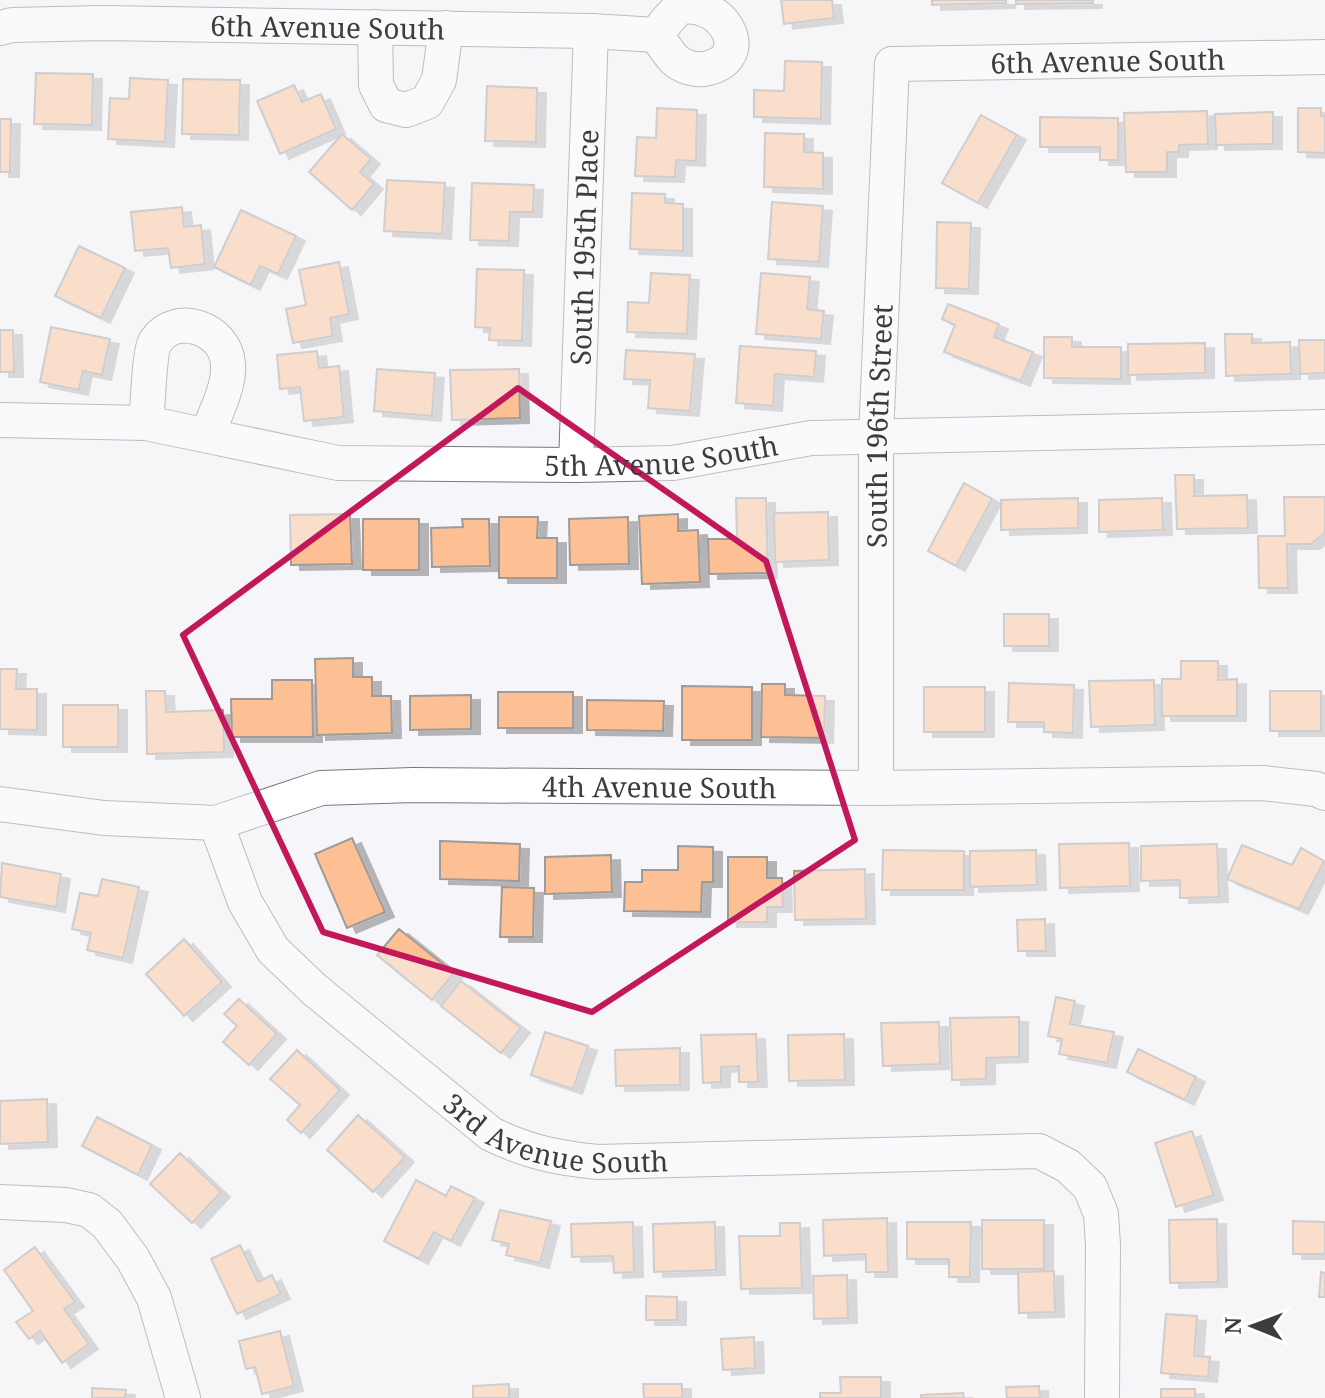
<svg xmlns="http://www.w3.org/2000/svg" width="1325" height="1398" font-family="'Noto Serif',serif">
<defs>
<filter id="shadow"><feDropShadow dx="9" dy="5" stdDeviation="0" flood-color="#0004"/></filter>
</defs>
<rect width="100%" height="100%" fill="#f6f5f9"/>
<!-- building -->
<path fill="#fcc094" stroke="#9f9b99" stroke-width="2" filter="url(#shadow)" d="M781,0h51l2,18 -50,6z
M932,0h74v3l-74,2z
M1016,0h77v3l-77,1z
M785,61l37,1 -1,57 -67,-2v-27l30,1z
M36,73l57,1 -1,51 -58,-1z
M130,78l38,2 -3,62 -57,-3 2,-41 19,1z
M183,79l57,1 -1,55 -57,-1z
M294,85l8,17 19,-8 15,35 -56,25 -23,-53z
M487,86l50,2 -1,54 -51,-1z
M657,108l40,2 -1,51 -20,-1 -1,17 -40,-1 2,-39 19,1z
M1298,108h23v8h4v37l-27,-1z
M1207,111l1,33 -29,1v7h-12v20h-41l-2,-59z
M1273,112v32l-57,1 -1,-31z
M981,115l36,20 -39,68 -36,-20z
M1040,117l78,1v42h-18v-13h-60z
M0,119h11l-1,53h-10z
M765,133l39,1v18l19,1v36l-59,-2z
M342,134l29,25 -11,13 14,12 -22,26 -43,-38z
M387,180l58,3 -3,51 -58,-3z
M472,183l62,2 -1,27h-23l-1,29 -39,-1z
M632,193l33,1v9l18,1v47l-53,-2z
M772,202l51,4 -4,56 -51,-3z
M182,207l2,20 17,-2 4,39 -34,4 -3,-20 -33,3 -4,-39z
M241,210l55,26 -18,38 -18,-8 -9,19 -37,-18z
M937,222l34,1 -2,66 -33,-1z
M79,246l46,22 -24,50 -46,-22z
M339,262l10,52 -19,4 3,18 -40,7 -7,-34 20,-4 -7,-35z
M477,269l47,1 -2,71 -33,-1 1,-12 -15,-1z
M651,273l39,2 -3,59 -60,-2 1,-30 21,1z
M761,273l49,4 -3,32 17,2 -3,28 -65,-5z
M948,304l51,20 -5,13 39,15 -12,29 -77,-29 11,-27 -13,-6z
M51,327l59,12 -8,36 -19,-4 -4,19 -39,-8z
M0,330h13l1,42h-14z
M1225,334h27v9l38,-1 1,32 -65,2z
M1044,337h28v10h49v32l-77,-1z
M1299,340h26v33l-25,1z
M1205,343v30l-77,2v-31z
M740,346l76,5 -2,26 -39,-3 -2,32 -37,-3z
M626,350l69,4 -5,57 -42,-3 2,-28 -26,-1z
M317,351l2,17 20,-2 5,51 -40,4 -4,-34 -20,2 -3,-34z
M377,369l58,4 -3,43 -58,-5z
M519,369l1,49 -68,2 -2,-50z
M1175,475h19v21l53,-1 1,33 -71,1z
M964,483l28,16 -36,67 -28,-15z
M1284,497h41v36l-14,11h-24l1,44h-29l-1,-52h27z
M736,498h30l2,75 -59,1 -1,-35h29z
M1078,498v30l-77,2v-30z
M1162,498l1,32 -64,2v-32z
M828,512l1,48 -54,2 -1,-49z
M350,514l2,50 -61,1 -1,-50z
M678,514v17l20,-1 2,52 -58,2 -3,-68z
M499,517h39l-1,21h20v40h-58z
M628,517l1,47 -59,1 -1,-46z
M363,519h56v51h-56z
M462,519h27l1,47 -58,1 -1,-39 32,-1z
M1004,614h45v32h-45z
M353,658v19h19v19h19l1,37 -75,2 -2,-76z
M1181,661h37v19l19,-1v37h-75v-37h19z
M0,669h17l-1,20h21v41l-37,-1z
M272,680h40l1,57h-81l-1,-38h41z
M1154,680l1,45 -64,2 -2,-46z
M1009,683l65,2 -1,48 -29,-1v-10h-36z
M762,684h23v11l40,1 -1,42 -63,-1z
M682,686l70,1v53h-70z
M924,687h61v45h-61z
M146,691h19l1,21 57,-2 1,42 -77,2z
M1270,691h51v40h-51z
M498,692h75v36h-75z
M471,695v34l-61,1v-34z
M587,700l77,1 -1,30 -76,-1z
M63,705h55v42h-55z
M352,838l33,74 -38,16 -32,-74z
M440,841l80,3 -1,37 -79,-2z
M1129,843l1,43 -70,2 -1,-44z
M1217,844l2,53 -39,1v-18l-39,1v-35z
M1242,845l50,20 9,-17 23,13 -25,48 -72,-30z
M678,846l35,1v35h-11l-1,30 -77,-1 1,-29h17v-12h36z
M883,850l81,1v39h-82z
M1036,850l1,35 -67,2v-36z
M611,855l1,37 -67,2v-37z
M728,857h39v21h15l1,29h-16v15h-39z
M2,863l59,11 -5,33 -56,-10z
M865,869l1,50 -71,1 -1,-49z
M102,879l37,8 -16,71 -36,-8 4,-17 -19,-4 8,-36 18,3z
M502,887l32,1 -1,49h-33z
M1045,919l1,32h-28l-1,-31z
M399,929l55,44 -22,27 -55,-45z
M184,939l38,43 -38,34 -38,-42z
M461,981l60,47 -20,25 -60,-47z
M1056,997l19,4 -5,23 44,8 -7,31 -48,-9 3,-15 -14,-3z
M239,999l38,35 -28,31 -26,-23 14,-16 -13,-12z
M1019,1017v40l-33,1v21l-34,1 -2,-62z
M939,1022l1,42 -57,2 -2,-43z
M545,1032l43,14 -15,43 -42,-14z
M756,1034l2,48h-19v-16l-18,1v15l-18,1 -2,-48z
M844,1034l1,46 -56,1 -1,-46z
M680,1048v37l-64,1 -1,-36z
M1138,1049l58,28 -11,23 -58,-28z
M297,1050l43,40 -39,43 -14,-13 13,-15 -30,-26z
M47,1099l1,43 -48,2v-43z
M358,1115l47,42 -32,35 -46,-42z
M97,1117l55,28 -14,30 -56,-29z
M1192,1131l22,64 -38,12 -21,-64z
M180,1153l41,39 -29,31 -42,-39z
M416,1180l30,16 5,-10 24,12 -24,43 -17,-9 -15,27 -35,-18z
M500,1210l51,11 -11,42 -34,-8 3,-11 -17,-4z
M887,1218l1,54h-22v-18l-42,2 -1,-36z
M1217,1219l1,63 -48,1 -1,-63z
M982,1220h62v49h-62z
M1293,1221l32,1v32h-32z
M633,1222l1,50 -20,1 -1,-17 -41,1 -1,-33z
M715,1222l1,48 -62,2 -1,-48z
M907,1222h64l-1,55h-21v-18h-42z
M780,1223h20l2,65 -61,1 -2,-53h41z
M240,1245l18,37 14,-7 9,19 -44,20 -26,-55z
M35,1247l40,55 -11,7 25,35 -27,19 -22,-32 -11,8 -13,-17 17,-11 -29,-41z
M1054,1271l1,41 -36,1 -1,-41z
M1321,1272l4,1v24h-6z
M847,1275l1,43 -34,1 -1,-43z
M646,1296l31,1v23h-31z
M1166,1314l31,2 -3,40 16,1 -2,20 -47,-4z
M280,1331l14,55 -32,8 -7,-27 -9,2 -7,-28z
M754,1337l1,31 -32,2 -2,-31z
M840,1377h41v21h-61v-5h21z
M509,1384v14h-36v-12z
M643,1384h39v14h-38z
M1039,1386l1,12h-33l-1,-11z
M92,1388l34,2 -1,8h-33z
M1161,1389h34v9h-34z
M963,1393l1,5h-43v-3z"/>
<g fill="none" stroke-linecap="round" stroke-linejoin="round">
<!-- minor casing -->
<g stroke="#78787b" stroke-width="36">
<g id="minor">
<path d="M375,27l1,58 10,20 20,5 21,-8 12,-22 7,-52"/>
<path id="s1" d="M0,28l12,-3 91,-2 488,8 65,4c6,8 12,18 19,25 8,7 19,10 29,9 52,-9 22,-69 -23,-62 -10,7 -18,19 -25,28"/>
<path id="s2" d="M0,420l146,3 192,40 238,2 97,-2 138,-25 514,-11"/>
<path d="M146,423c2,-16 3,-70 9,-81 21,-32 71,-13 73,22 2,22 -13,50 -21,71"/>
<path id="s3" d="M576,465l15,-434"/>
<path id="s4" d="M876,788v-351l16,-373 433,-7"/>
<path id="s5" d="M0,804l104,14 112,5 105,-35 92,-3 463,3 387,-5 53,6 9,4"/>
<path id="s6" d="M216,823l29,79 28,48 42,40 176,144c37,18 66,24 107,28l441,-11 29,15 22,21 11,27 2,31 -1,153"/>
<path d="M0,1202l66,3 23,5 18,14 26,35 21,39 29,100"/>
</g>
</g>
<!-- minor -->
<use href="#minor" stroke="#fff" stroke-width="34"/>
</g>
<!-- marked area -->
<path d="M0 0H1325V1398H0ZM518,388l248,173 89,279 -263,172 -269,-80 -140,-297z" fill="#f6f5f9" fill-opacity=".55" fill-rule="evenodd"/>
<path fill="none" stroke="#c2185b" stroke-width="6" stroke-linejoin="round" d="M518,388l248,173 89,279 -263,172 -269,-80 -140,-297z"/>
<g text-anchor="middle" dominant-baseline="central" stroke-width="7" stroke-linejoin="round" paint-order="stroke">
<!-- street labels -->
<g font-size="28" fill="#3d3d3e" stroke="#fff">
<text stroke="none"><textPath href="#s1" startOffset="328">6th Avenue South</textPath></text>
<text stroke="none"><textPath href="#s4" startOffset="940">6th Avenue South</textPath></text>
<text stroke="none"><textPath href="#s3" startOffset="218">South 195th Place</textPath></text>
<text stroke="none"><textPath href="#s4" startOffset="362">South 196th Street</textPath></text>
<text stroke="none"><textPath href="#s2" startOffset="666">5th Avenue South</textPath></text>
<text stroke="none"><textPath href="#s5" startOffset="666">4th Avenue South</textPath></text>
<text stroke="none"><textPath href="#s6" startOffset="488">3rd Avenue South</textPath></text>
</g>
</g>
<!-- north arrow -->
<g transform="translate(1253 1326) rotate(271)" stroke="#ffffff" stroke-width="6" paint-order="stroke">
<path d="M0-6L14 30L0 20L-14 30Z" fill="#3d3d3e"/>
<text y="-12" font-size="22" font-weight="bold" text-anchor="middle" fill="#3d3d3e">N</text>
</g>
</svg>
